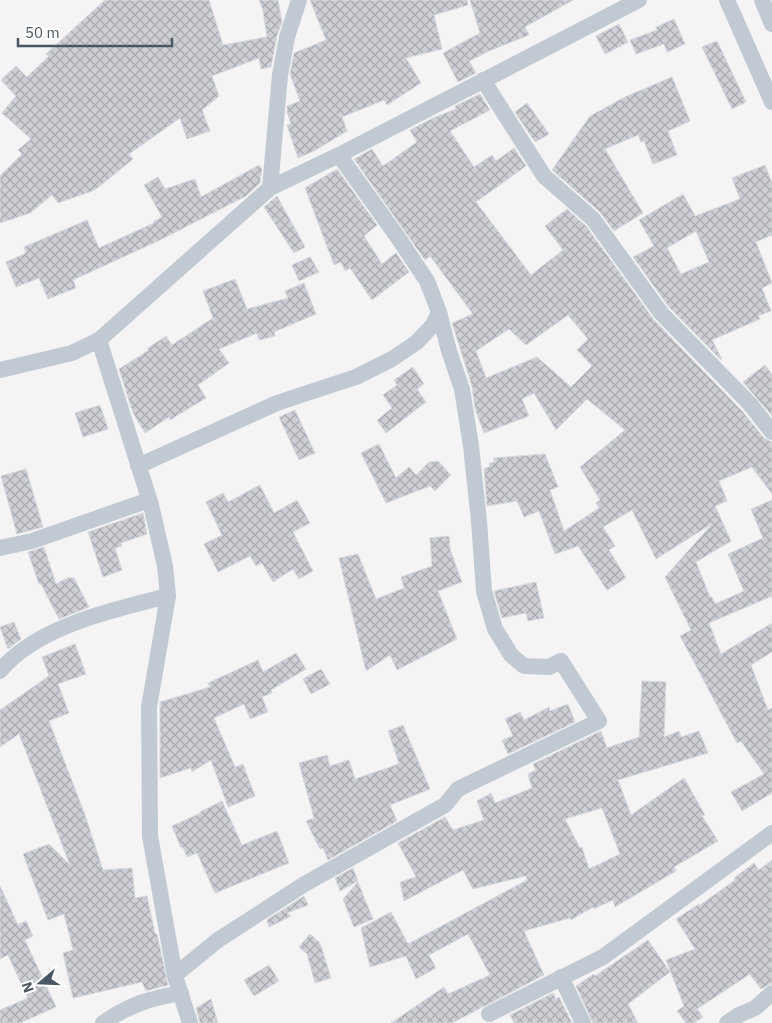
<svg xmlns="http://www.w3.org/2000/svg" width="772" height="1023" font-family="'IBM Plex Sans',sans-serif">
<defs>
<pattern id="building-cross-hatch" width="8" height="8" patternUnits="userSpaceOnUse" patternTransform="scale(1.25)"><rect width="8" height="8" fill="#cdcfd5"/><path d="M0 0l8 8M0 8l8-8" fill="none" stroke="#a8abb0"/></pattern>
</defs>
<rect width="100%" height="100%" fill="#f5f3f3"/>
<!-- building -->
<path fill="url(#building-cross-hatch)" stroke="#d7d9de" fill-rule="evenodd" d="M105,0h104l14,45 44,-8 -4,-26 -4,-11h19l4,22 -5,13 -6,32 -10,2 -2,-11 -47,18 7,20 -17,14 8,21 -23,8 -7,-21 -51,36 4,5 -38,31 -37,13 -6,-8 -22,18 -30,10v-47l22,-22 -4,-4 13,-11 -29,-26 14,-17 -15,-16 15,-14 11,11 22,-21 -3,-2z
M310,0h157l1,5 -34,10 8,34 -36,9 15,25 -34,22 -3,-5 -42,17 5,14 -33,20 -16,7 -11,-33 4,-1 -4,-12v-6l13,-5 -10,-27 4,-21 32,-13z
M470,0h103l-48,27 4,8 -40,16 -20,10 7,12 -18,9 -15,-29 37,-20z
M674,19l11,25 -18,8 -3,-8 -28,10 -6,-14 27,-10 -1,-3z
M619,24l9,18 -23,12 -9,-18z
M717,41l29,61 -14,7 -30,-62z
M672,77l18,44 -22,10 9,24 -24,9 -9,-23 -3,1 -3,-7 -33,14 38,64 -29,18 -14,-19 -48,-42 38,-54 37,-20z
M480,94l10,16 -40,21 24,36 18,-12 4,6 18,-13 12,18 -50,36 55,73 32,-25 -18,-24 22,-17 19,17 68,94 88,91 22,27 8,4v52l-20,-27 -33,14 8,20 -12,5 16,35 -35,21 14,35h2l3,7 29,-13 -16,-37 35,-16 -12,-29 21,-9v96l-63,27 12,31 51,-31v29l-21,13 17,45 4,-2v85l-30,18 -11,-19 33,-18 -23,-33 -4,2 -57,-107 11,-6 -26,-53 48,-54 -57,36 -24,-49 -29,17 12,19 -6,4 17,28 -19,12 -29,-44 -23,8 -16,-43 -15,6 -7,-16 -30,5 -3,-37 6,-3 -1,-3 6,-1 -2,-4 52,-4 13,33 -8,3 14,41 35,-23 -3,-5 4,-3 -20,-33 45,-37 -38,-31 -31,31 -22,-37 -12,6 7,17 -45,17 -9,-24 -3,-23 -20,-63 21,-9 -43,-58 -5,4 -71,-101 18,-10 11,17 34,-24 -7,-12 23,-12 23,-9 -1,-3zM568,315l20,24 -11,11 15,16 -21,21 -34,-30 -51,21 -10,-27 33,-22 17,16z
M527,103l22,31 -14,8 -20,-30z
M259,165l3,4 -2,14 -14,13 -88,45 -85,39 3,8 -28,11 -9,-21 -23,9 -10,-25 20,-9 -2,-6 63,-27 12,28 55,-25 -1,-1 9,-5 -18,-32 14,-8 7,12 30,-10 6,18z
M765,165l7,18v52l-16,7 16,41 -10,5 9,23 -13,5 2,3 -48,21 10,19h-2l-51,-52 -36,-50 21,-11 -15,-26 44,-26 12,22 45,-17 -8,-21zM696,231l13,31 -28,12 -14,-26z
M337,169l40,56 -13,11 18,28 14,-11 13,19 -37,28 -22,-32 -5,3 -4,-9 -7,3 -29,-77z
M277,196l28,51 -11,6 -30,-46z
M310,257l9,15 -20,9 -7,-16z
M235,279l12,30 41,-11 -3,-7 19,-8 12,31 -42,18 1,4 -16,4 -2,-7 -38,16 10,14 -31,22 8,13 -36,22 -1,-3 -24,16 -12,-20 -14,-44 30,-19 -1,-2 18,-12 6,9 41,-27 -10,-27z
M765,365l7,9v42l-29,-34z
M413,367l11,17 -7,5 9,13 -40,31 -9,-13 15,-12 -9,-13 14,-10 -3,-5z
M100,405l8,24 -25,8 -8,-24z
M295,410l20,43 -16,7 -20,-43z
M379,444l17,34 13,-11 7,8 13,-13 9,-1 13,14 -16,16 -5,-5 -44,17 -25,-50z
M26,469l17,58 -26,7 -16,-58z
M260,485l14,28 23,-13 13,23 -17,9 20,39 -14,8 -6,-10 -20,13 -11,-19 -6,3 -6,-10 -32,16 -14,-28 18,-9 -16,-33 17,-9 5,9z
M143,513l4,21 -26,9 1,3 -7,2 7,22 -19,7 -15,-45z
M449,536l1,13 12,33 -24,9 19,48 -60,31 -7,-15 -24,16 -27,-113 19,-4 18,45 28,-11 -3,-11 31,-11 -2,-28z
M44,547l12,37 11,-6h7l15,29 -30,12 -18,-35h-2l-11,-32z
M536,582l8,36 -16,3 -2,-8 -24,5 -8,-27z
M14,622l7,17 -13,10 -8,-22z
M75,644l11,30 -28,10 11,29 -20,8 36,94 18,55 29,-2 3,30 12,-2 8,38h2l11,51 -22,6 -4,-9 -69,16 -10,-45 10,-3 -9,-36 -16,6 -25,-66 26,-10 21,21 -51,-131 -19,13v-37l49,-34 -7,-19z
M296,653l10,16 -35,21 1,3 -10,4 6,15 -18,7 -6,-15 -30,14 21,49 8,-3 12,32 -27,11 -17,-47 -19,12 -1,-4 -31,10v-76l50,-15 -2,-4 50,-23 5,12z
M321,669l9,15 -19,10 -8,-15z
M642,681l24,1 -2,55 15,-6 2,6 18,-6 9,22 -90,27 13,35 53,-37 21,37 -3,1 16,25 -44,26 2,4 -61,36 -2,-7 -19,9 -1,-2 -22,13 -1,-2 -46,13 20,44 -92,48h-61l53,-36 4,7 42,-19 -22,-41 -39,21 7,13 -20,11 -10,-23 -36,11 -9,-39 30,-16 17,32 119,-64 -1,-4 -53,13 -10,-19 -59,31 -4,-19 16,-5 -18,-34 47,-26 8,13 31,-10 -7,-19 14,-8 4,10 37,-15 -4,-14 8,-4 -3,-6 68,-33 6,17 32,-11zM602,808l18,46 -31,15 -7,-22 -2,1 -15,-29z
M568,704l7,18 -67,32 -6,-14 11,-4 -8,-17 15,-7 4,8 25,-13 1,4z
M403,725l27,64 -40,16 7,16 -69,39 -5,-12 -3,1 -14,-28 8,-3 -15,-55 28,-8 3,11 19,-6 6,19 41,-14 3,-2 -11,-32z
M222,801l20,44 35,-14 12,32 -74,30 -18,-40 -10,4 -4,-10 -2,1 -9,-22 29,-13 -1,-1z
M772,860v123l-11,6 -11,-15 -53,35 6,8 -9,6h-8l-9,-12 7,-5 -18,-46 29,-11 -19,-30 23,-15v2l36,-26 -1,-2 20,-15 5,7z
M353,868l5,13 -18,10 -5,-13z
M358,882l15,37 -19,8 -11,-28z
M0,886l18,39 8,-4 7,15 -8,4 31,67 -36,16h-20v-13l28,-12 -20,-43 -8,4z
M304,896l4,9 -21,8 4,3 -22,11 -2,-7z
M310,934l10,9 11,35 -16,5 -8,-29 -8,-7z
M648,940l22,32 -42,32 10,19h-45l-17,-37 18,-12 1,2z
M269,965l10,16 -25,15 -10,-16z
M553,993l3,6 3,-2 13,26h-58l-4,-8z
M211,999l7,24h-18l-4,-15z"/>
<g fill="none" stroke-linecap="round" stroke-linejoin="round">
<!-- street -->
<path stroke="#c1cad2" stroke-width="16" d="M727,0l45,102
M762,0l10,24
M483,80l61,96 49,43 68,94 89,91 22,28
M270,188l10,-113 7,-38 12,-37
M99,340l52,165 14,61 3,30 -19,111 1,129 25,140 15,47
M0,370l72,-17 27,-13 171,-152 69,-33 300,-155
M138,466l139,-63 79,-26 36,-18 25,-17 16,-17 6,-13
M0,548l32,-7 117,-41
M0,671c37,-45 113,-61 168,-75
M175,975l43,-35 85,-55 142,-80 13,-16 141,-68 -38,-60 -12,6 -25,-1 -13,-11 -16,-26 -11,-38 -5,-70 -8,-75 -9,-57 -13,-38 -10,-39 -12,-31 -28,-42 -60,-84
M561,977l22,46
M489,1014l114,-57 169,-124
M103,1023c28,-19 45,-24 78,-30
M727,1023l12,-8 16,-7 17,-15"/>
</g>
<!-- north arrow -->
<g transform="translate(40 983) rotate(251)" stroke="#ffffff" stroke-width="4" paint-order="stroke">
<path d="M0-4L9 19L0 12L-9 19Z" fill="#4a5661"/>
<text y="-8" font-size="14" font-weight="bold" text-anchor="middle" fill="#4a5661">N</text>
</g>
<!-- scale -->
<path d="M18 38v8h154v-8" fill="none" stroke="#4a5661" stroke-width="2.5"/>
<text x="25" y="38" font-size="15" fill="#4a5661" stroke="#ffffff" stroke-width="4" paint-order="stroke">50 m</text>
</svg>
